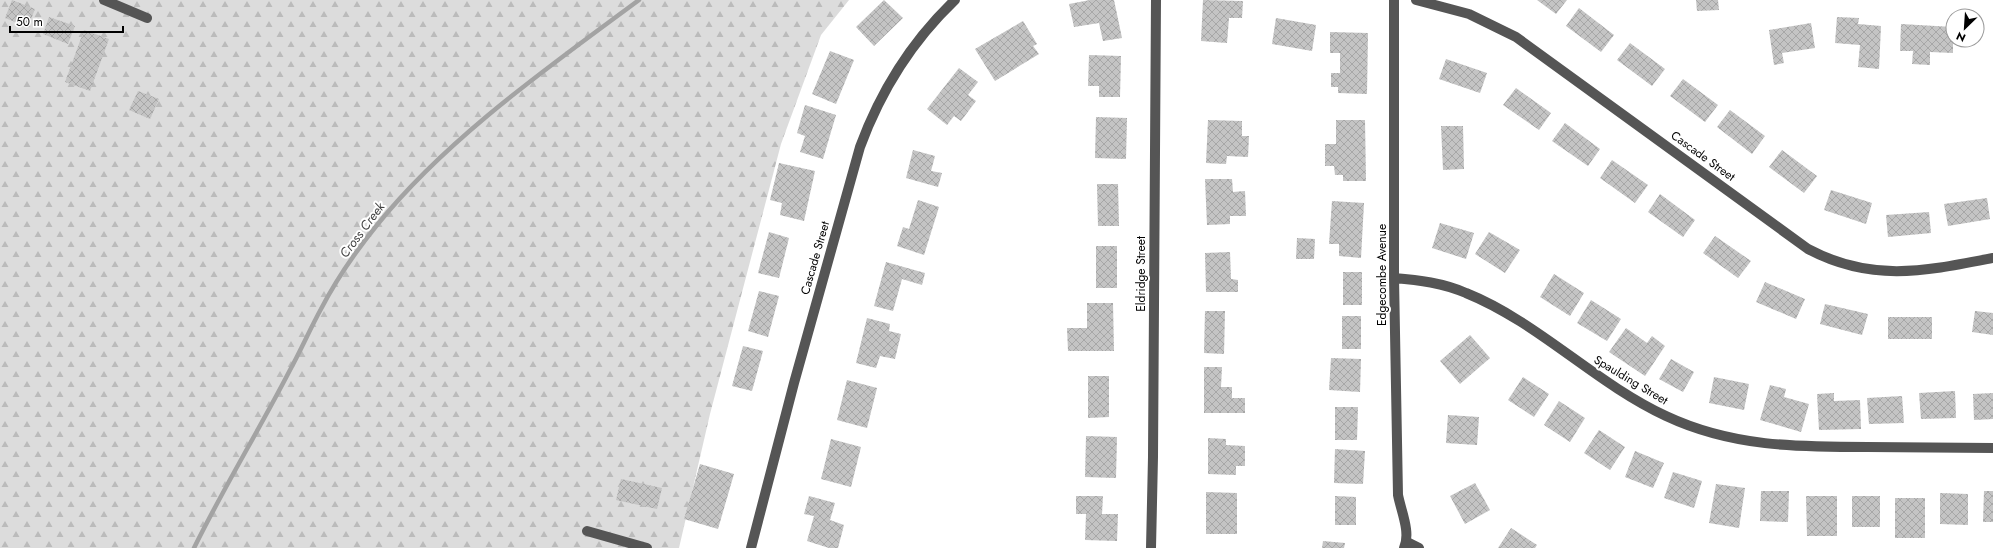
<svg xmlns="http://www.w3.org/2000/svg" width="1993" height="548" font-family="Jost,sans-serif">
<defs>
<pattern id="forest-firs" width="22" height="20" patternUnits="userSpaceOnUse"><rect width="22" height="20" fill="#dcdcdc"/><path d="M5 1l3.5 6h-7zM16 11l3.5 6h-7z" fill="#bbb"/></pattern>
<pattern id="building-cross-hatch" width="8" height="8" patternUnits="userSpaceOnUse"><rect width="8" height="8" fill="#c4c4c4"/><path d="M0 0l8 8M0 8l8-8" fill="none" stroke="#a7a7a7"/></pattern>
</defs>
<rect width="100%" height="100%" fill="#fff"/>
<!-- forest -->
<path fill="url(#forest-firs)" d="M0,0h849l-28,35 -40,109 -71,270 -31,134h-679z"/>
<g fill="none" stroke-linecap="round" stroke-linejoin="round">
<!-- stream -->
<path stroke="#a3a3a3" stroke-width="4.5" d="M194,548c30,-61 65,-118 96,-178 11,-20 20,-41 31,-61 15,-29 35,-58 56,-84 70,-87 173,-159 262,-225"/>
</g>
<!-- building -->
<path fill="url(#building-cross-hatch)" d="M12,0l23,9 -7,18 -23,-9z
M884,0l19,18 -29,28 -18,-19z
M1090,0h24l8,38 -19,3 -4,-18 -25,4 -5,-23z
M1203,0l40,1 -1,17h-13l-2,25 -26,-2z
M1537,0h30l-11,14z
M1696,0h22l1,10 -22,1z
M1579,8l35,27 -13,17 -35,-26z
M49,17l26,9 -7,18 -25,-10z
M1837,17l22,1 -1,6 23,2 -2,43 -21,-2 2,-22 -25,-2z
M1276,18l40,7 -4,26 -40,-7z
M1023,21l14,23 -4,2 6,8 -44,27 -20,-32z
M1811,23l4,25 -33,5 2,10 -10,2 -5,-35z
M1901,24l52,3v26l-23,-1v13l-18,-1 1,-13h-13z
M84,30l25,9 -19,52 -25,-9z
M1330,32l38,1 -1,61 -29,-1v-6h-7v-14h9v-20h-10z
M1630,43l35,26 -13,17 -35,-26z
M830,51l24,9 -18,44 -24,-10z
M1089,55l32,1 -1,41h-21v-11h-11z
M1446,59l41,14 -7,20 -41,-14z
M959,68l19,14 -10,13 8,6 -15,20 -7,-5 -7,9 -20,-16z
M1683,79l35,26 -13,17 -35,-26z
M1516,88l35,25 -12,17 -36,-25z
M138,91l21,8 -9,20 -21,-9z
M805,105l31,10 -13,44 -23,-7 5,-16 -8,-3z
M1730,110l35,26 -13,18 -35,-27z
M1096,117l31,1 -1,41 -31,-1z
M1208,120l34,1v15h7l-1,21 -21,-1 -1,8 -20,-1z
M1336,120h29l1,61h-23v-6h-8l-1,-9h-9v-22h11z
M1565,123l35,26 -12,17 -36,-25z
M1441,126h22l1,43 -21,1z
M913,150l22,6 -4,15 11,2 -4,14 -32,-9z
M1782,150l35,26 -13,17 -35,-26z
M1612,160l36,25 -13,18 -35,-25z
M779,163l36,8 -11,50 -24,-6 2,-12 -12,-3z
M1205,179h27l1,13 12,-1 1,25h-16v8l-23,1z
M1097,184h21l1,42h-21z
M1831,190l41,13 -6,21 -42,-14z
M1660,194l35,26 -12,17 -35,-25z
M1987,198l3,21 -42,7 -4,-22z
M918,200l21,7 -15,48 -27,-9 6,-19 6,2z
M1332,201l32,2 -3,55 -22,-2v-12h-10z
M1929,212l2,21 -43,4 -2,-22z
M1440,223l34,10 -8,26 -34,-11z
M769,232l20,6 -10,40 -21,-5z
M1489,232l31,18 -15,23 -30,-19z
M1715,236l36,25 -13,17 -35,-25z
M1297,238l18,1 -1,20h-18z
M1096,246h21v42h-21z
M1230,252l1,27 7,1v12h-32l-1,-39z
M886,262l39,11 -3,12 -20,-6 -9,32 -19,-5z
M1343,272h19v33h-19z
M1554,274l30,19 -14,23 -30,-19z
M1765,282l40,17 -9,20 -40,-17z
M759,291l20,5 -11,41 -20,-6z
M1591,300l30,19 -14,22 -30,-18z
M1087,303h26l1,48h-46l-1,-23h20z
M1825,304l43,10 -6,21 -42,-11z
M1205,311h20l-1,43 -20,-1z
M1975,311l18,2v22l-21,-3z
M1342,316h19v33h-19z
M1888,317h44v22h-44z
M867,318l23,6 -1,7 12,3 -6,25 -15,-3 -4,12 -20,-5z
M1626,328l21,15 5,-7 13,10 -20,30 -36,-24z
M1470,335l20,23 -30,26 -20,-23z
M743,346l20,5 -11,40 -20,-5z
M1331,358l30,1 -1,33 -31,-2z
M1671,359l23,13 -11,20 -24,-13z
M1204,367h18l-1,20h11v11h13v15h-41z
M1088,376h21v41l-21,1z
M1523,377l26,17 -15,23 -26,-17z
M1714,377l35,7 -5,26 -35,-7z
M847,380l30,8 -10,40 -30,-8z
M1770,385l16,4 -2,8 25,7 -8,28 -41,-12z
M1955,391l1,27 -35,1 -2,-26z
M1834,393v8l26,-1 1,29 -42,1 -2,-36z
M1993,393v26l-19,1 -1,-26z
M1902,396l2,27 -35,1 -2,-26z
M1559,401l26,17 -15,24 -26,-17z
M1335,407h23l-1,33h-22z
M1448,415l31,2 -2,28 -31,-2z
M1599,430l26,17 -15,23 -26,-17z
M1086,436l31,1 -1,41 -31,-1z
M1208,438l18,1v6l19,1v20h-9v9l-28,-1z
M831,439l30,8 -10,40 -30,-8z
M1335,449l30,2 -2,33 -29,-1z
M1635,451l29,12 -11,25 -28,-11z
M700,464l34,10 -16,55 -34,-10z
M1673,472l29,9 -8,27 -30,-10z
M621,479l41,9 -5,21 -41,-9z
M1475,483l15,27 -25,14 -15,-28z
M1716,484l29,4 -6,40 -30,-5z
M1761,491h28l-1,31 -28,-1z
M1984,491h9v31h-10z
M1206,492l31,1v41h-31z
M1940,493l28,1v31l-28,-1z
M809,496l26,7 -5,17 14,5 -6,23h-9l-22,-7 7,-25 -10,-2z
M1076,496h27l-1,18h16l-1,27 -32,-1 1,-26h-10z
M1335,496l21,1v28h-21z
M1806,496h31v40h-30z
M1852,496h28v31h-28z
M1895,498h30v40h-30z
M1511,528l26,17 -2,3h-37z
M1323,541l22,2 -1,5h-22z"/>
<g fill="none" stroke-linecap="round" stroke-linejoin="round">
<!-- minor -->
<path stroke="#555" stroke-width="10" d="M104,0l43,18
M1394,0v278l4,217c3,16 13,37 6,53
M1416,0l53,14 47,23 292,212c64,34 118,22 185,9
M1394,278c25,2 49,5 72,15 72,29 129,90 200,123 66,31 131,31 202,31 41,0 83,1 125,1
M587,531l60,17
M1407,542l12,6
M751,548l43,-165 66,-236c21,-57 51,-105 95,-147
M1151,548l2,-91 3,-457"/>
</g>
<g text-anchor="middle" dominant-baseline="central" stroke-width="4" stroke-linejoin="round" paint-order="stroke">
<!-- street labels -->
<g font-size="12" fill="#000" stroke="#fff">
<text transform="translate(1703 156) rotate(36)">Cascade Street</text>
<text transform="translate(815 258) rotate(-74)">Cascade Street</text>
<text transform="translate(1141 274) rotate(-90)">Eldridge Street</text>
<text transform="translate(1382 275) rotate(-90)">Edgecombe Avenue</text>
<text transform="translate(1631 380) rotate(31)">Spaulding Street</text>
</g>
<!-- water labels -->
<g font-size="13" font-style="italic" fill="#444" stroke="#fff">
<text transform="translate(362 230) rotate(-53)">Cross Creek</text>
</g>
</g>
<!-- north arrow -->
<g transform="translate(1965 28) rotate(205)"><circle r="19" fill="#ffffff" stroke="#999999"/>
<path d="M0-3L7 15L0 10L-7 15Z" fill="#000000"/>
<text y="-6" font-size="11" font-weight="bold" text-anchor="middle" fill="#000000">N</text>
</g>
<!-- scale -->
<path d="M10 26v6h113v-6" fill="none" stroke="#000000" stroke-width="2"/>
<text x="16" y="26" font-size="12" fill="#000000" stroke="#ffffff" stroke-width="3" paint-order="stroke">50 m</text>
</svg>
